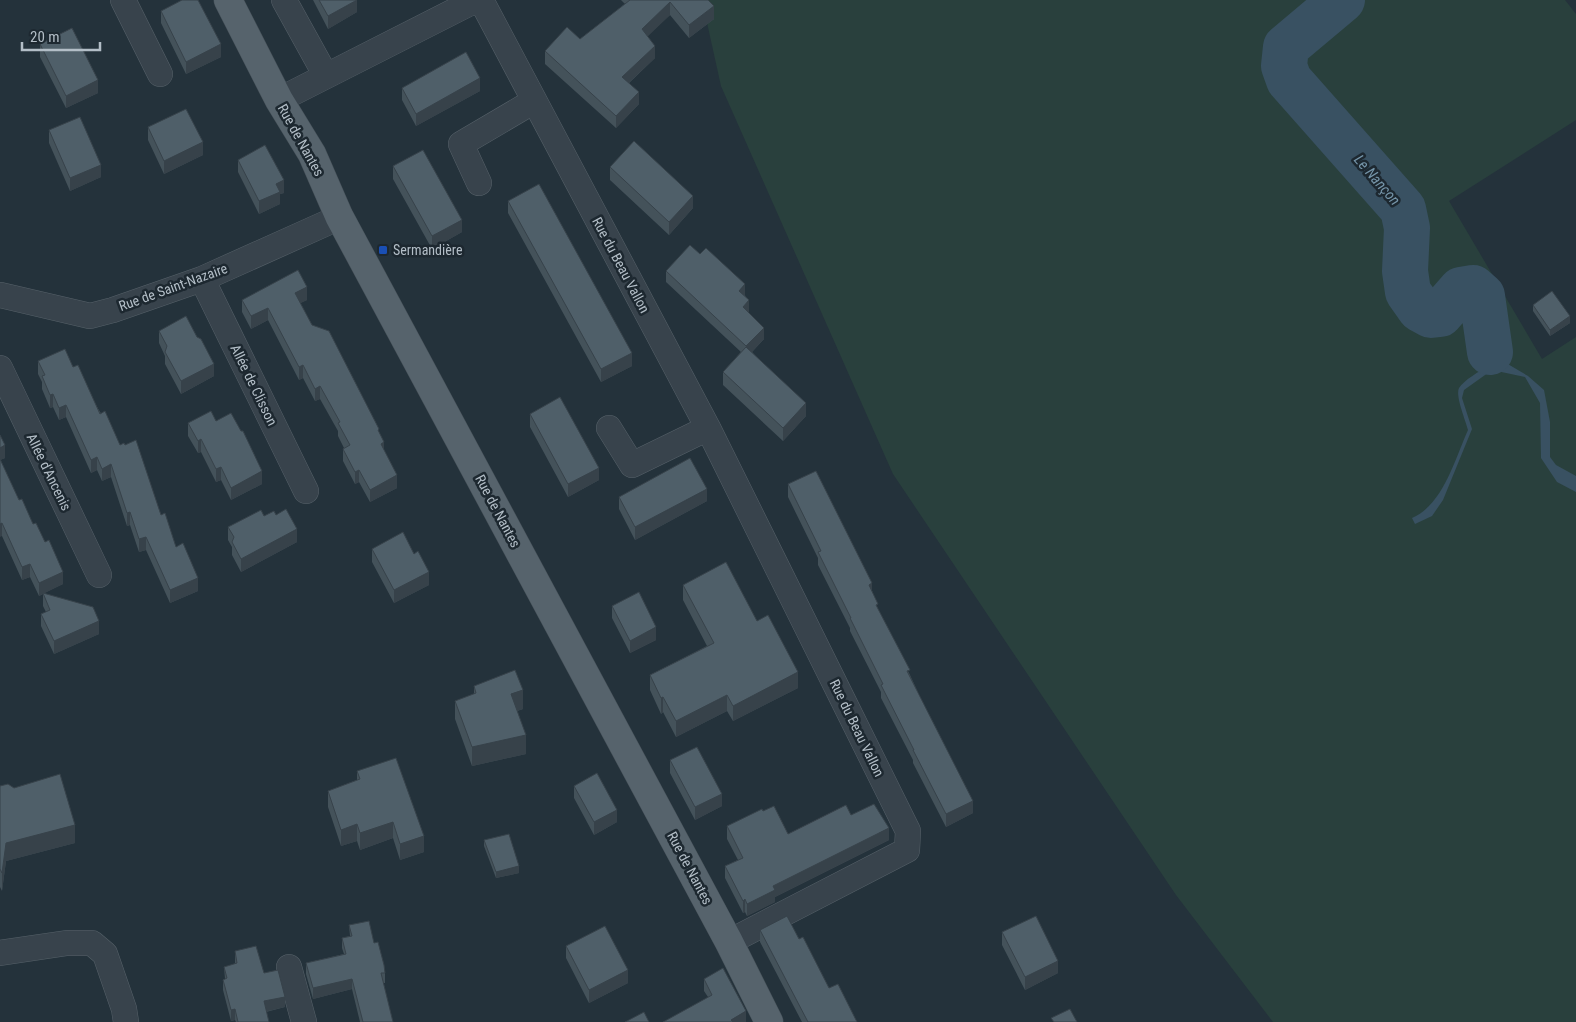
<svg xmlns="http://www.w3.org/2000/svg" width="1576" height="1022" font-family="'Roboto Condensed',sans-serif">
<rect width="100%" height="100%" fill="#24323b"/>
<!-- green -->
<path fill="#29403d" d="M702,0h863l11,14v106l-127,81 93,158 34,-22v685h-303l-97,-127 -283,-421 -172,-388z"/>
<!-- water -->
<path fill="#395162" d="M1318,0h18l-50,39 -2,21 9,19 112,123c2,6 4,12 5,19 1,24 -9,45 2,68 9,17 16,18 34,21l13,-18 3,-11 22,2v12l7,54 10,11 27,16 16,14 6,32v35l6,8 20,11v16l-19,-10 -16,-24 -1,-55 -15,-26 -33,-7 -28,20 -2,8 10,31 -29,71 -11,16 -17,8 -3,-6c31,-13 43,-59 56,-88 -2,-9 -13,-34 -9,-42 5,-8 21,-17 29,-22l-5,-24 -5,-48c-2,-5 -7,-6 -12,-3 -7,11 -12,35 -30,32 -7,-2 -15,-6 -22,-8l-11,-24 -8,-25 3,-26 1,-35c-45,-38 -80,-86 -121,-128l-5,-13 1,-27z"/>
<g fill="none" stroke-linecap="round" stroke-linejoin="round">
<!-- river -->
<path stroke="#395162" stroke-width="46" d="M1342,0l-56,47 -2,19 5,14 114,129 4,19 -2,43 3,21 12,17 11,6 9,-1 21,-24 12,-2 9,8 8,56"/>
<!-- minor casing -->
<g stroke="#566169" stroke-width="26">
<path id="minor" d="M123,0l37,74
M284,0l42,76
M481,0l227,428 200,403 -1,19 -178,92
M279,100l197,-100
M479,183l-18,-39 73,-43
M202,279l104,212
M0,295l90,21 23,-6 89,-31 127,-57 10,-6
M0,368l99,207
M609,428l23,37 76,-37
M0,953l67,-10h25l13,11 19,55 2,13
M289,967l15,55"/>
</g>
<!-- major casing -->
<g stroke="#444f57" stroke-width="29">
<path id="major" d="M228,0l51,100 33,54 27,62 390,726 40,80"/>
</g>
<!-- minor -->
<use href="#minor" stroke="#38434c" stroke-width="25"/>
<!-- major -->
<use href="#major" stroke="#56636c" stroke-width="28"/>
</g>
<!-- wall -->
<path fill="#44525a" d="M313,0h44v12l-29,17z
M621,0h87l6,19 -25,19 -19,-23 -23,21 8,22 -26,25 10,21 -23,24 -71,-64v-13l35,-12 45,-35z
M161,11l60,46 -35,17 -25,-51z
M40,44l58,49 -32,15 -26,-51z
M402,88l78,3 -64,35 -14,-26z
M148,127l55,28 -39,19 -16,-34z
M49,130l52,47 -31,14 -21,-48z
M238,160l46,33 -4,1v10l-21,10 -21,-42z
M393,166l69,66 -30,17 -39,-70z
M610,167l83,41 -24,27 -59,-55z
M508,201l124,165 -31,16 -93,-169z
M666,271l79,24 4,16 -1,1 16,27 -12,13 54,64 -23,25 -60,-56v-13l18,-20 -75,-70z
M242,300h65l-7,3 12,22 67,108 5,17 13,38 -27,14 -11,-20 -4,2 -12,-23v-12l1,-1 -6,-12v-5l-18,-32 -5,2 -12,-23 -4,2 -31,-60 -17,9 -9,-17z
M1533,305l37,18 -20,13 -17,-25z
M159,331l55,45 -33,18 -16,-30v-8l-6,-13z
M38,361l35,6 47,78 41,70 15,32 22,44 -28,12 -24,-53 -7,2 -9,-27 -3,1 -16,-49 -9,4 -5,-11 -6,3 -25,-56 -7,3 -6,-13 -3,1 -8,-19v-7l-4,-8z
M530,414l69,66 -31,17 -38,-70z
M216,421l46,63 -31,16 -10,-20 -5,2 -15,-30 -3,1 -10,-17v-13z
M0,448l5,10 -5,2 19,40 14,24 30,60 -19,9 55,41 -45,20 -13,-28v-12l5,-2 -3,-6v-12l-4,2 -9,-19 -8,3 -20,-44z
M788,484l84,107 6,19 32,65 63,138 -27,14 -33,-64v-3l-32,-62v-6l-31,-61v-3l-32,-63v-7l-30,-61z
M619,497l88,4 -72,39 -16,-31z
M276,515l21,27 -56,30 -9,-17v-8l-4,-7v-13l36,-11z
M372,549l57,36 -35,18 -22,-41z
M683,585l74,36 41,67 -65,33 -6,-10 -51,26 -13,-25 -2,2 -11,-24v-15l57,-29 -24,-46z
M612,606l44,34 -26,13 -18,-35z
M474,686l49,23 -6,2 9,43 -54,12 -17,-47v-18l19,-7z
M670,760l52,46 -27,14 -25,-47z
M357,771l67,81 -24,8 -7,-22 -33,12 -3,-9 -16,5 -13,-39v-16l29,-11z
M0,786l75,57 -69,18 -4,30 -2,-4z
M574,786l43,36 -23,13 -20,-37z
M763,811l25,23 63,-19 38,25 -114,57v5l-28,14 -2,-4 -2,1 -18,-35v-12l13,-6 -11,-21v-13z
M484,840l35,33 -23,5 -12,-32z
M349,925l25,18 11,30v10h-2l10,39h-33l-8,-33 -39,10 -7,-25v-11l38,-9 -2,-6v-10l8,-2z
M760,930l39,9 30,49 28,34h-55l-42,-80z
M1002,932l56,41 -33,17 -23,-45z
M566,946l62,37 -39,20 -23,-45z
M235,951l29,22 21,34 -19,5 3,10h-33l-1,-2 -4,1 -8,-31v-10l2,-1 -1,-12 11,-3z
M704,979l42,43 -38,-25 -4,-6z"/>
<!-- shaded-wall -->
<path fill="#37424a" d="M357,0v12l-29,17v-13z
M670,2v13l-28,27v-13z
M714,6v13l-25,19v-13z
M221,44v13l-35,17v-12z
M655,46v12l-33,31v-12z
M480,78v13l-64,35v-12z
M98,80v13l-32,15v-12z
M639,92v12l-23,24v-12z
M203,142v13l-39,19v-13z
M101,165v12l-31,14v-13z
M284,180v13l-4,1v10l-21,10v-13l17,-17z
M693,196v12l-24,27v-13z
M462,220v12l-30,17v-13z
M745,284v11l-6,7v-11z
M307,287v13l-12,6v-13z
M749,300v11l-6,7v-11z
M268,308v12l-17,9v-13z
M1570,316v7l-20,13v-6z
M764,328v11l-18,19v-12z
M632,353v13l-31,16v-13z
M214,364v12l-33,18v-13z
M303,365v13l-4,2v-13z
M320,386v13l-5,2v-12z
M53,394v13l-3,1v-13z
M806,403v13l-23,25v-13z
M66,405v12l-7,3v-12z
M201,439v13l-3,1v-12z
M384,442v12l-3,-10z
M5,445v13l-5,2v-12z
M97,457v13l-6,3v-13z
M111,464v13l-9,4v-12z
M221,467v13l-5,2v-13z
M599,468v12l-31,17v-13z
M359,470v12l-4,2v-12z
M262,471v13l-31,16v-12z
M397,475v13l-27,14v-12z
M707,489v12l-72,39v-13z
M130,512v13l-3,1v-13z
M2,523v13l-2,1v-13z
M297,529v13l-56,30v-13z
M146,537v13l-7,2v-13z
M30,564v13l-8,3v-13z
M63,572v12l-24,12v-13z
M429,572v13l-35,18v-13z
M198,578v13l-28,12v-13z
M872,583v12l-3,-10z
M99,621v13l-45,20v-13z
M656,627v13l-26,13v-12z
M798,672v16l-65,33v-15z
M523,690v19l-12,4v-19z
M727,695v16l-51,26v-16z
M663,697v15l-2,2v-16z
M526,735v19l-54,12v-19z
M722,794v12l-27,14v-13z
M973,801v12l-27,14v-13z
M617,810v12l-23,13v-13z
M393,822v16l-33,12v-17z
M357,824v17l-16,5v-16z
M75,825v18l-69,18 -4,30v-18l4,-30z
M889,828v12l-114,57v5l-28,14v-12l26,-18z
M424,836v16l-24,8v-16z
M519,866v7l-23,5v-6z
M745,899v13l-2,1v-12z
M1058,961v12l-33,17v-13z
M628,970v13l-39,20v-13z
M352,979v10l-39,10v-11z
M285,997v10l-21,5v-11z
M235,1009v11l-4,1v-11z
M746,1011v11h-15v-2z"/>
<!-- building -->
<path fill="#4f5f69" stroke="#37424a" d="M182,0h16l23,44 -35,18 -25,-51z
M319,0h38l-29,16z
M630,0h78l6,6 -25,19 -19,-23 -28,27 13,17 -33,31 17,15 -23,24 -71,-65 22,-24 13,12z
M72,28l26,52 -32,16 -26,-52z
M466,52l14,26 -64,36 -14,-26z
M186,109l17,33 -39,19 -16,-34z
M80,117l21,48 -31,13 -21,-48z
M634,141l59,55 -24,26 -59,-55z
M265,145l19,35 -8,4 4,8 -21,9 -21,-41z
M423,150l39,70 -30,16 -39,-70z
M539,184l93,169 -31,16 -93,-168z
M690,245l10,9 6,-6 39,36 -6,7 10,9 -6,7 21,21 -18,18 -80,-75z
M298,270l9,17 -12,6 17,32 17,6 50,98 -1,1 6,12 -3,2 16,31 -27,15 -11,-20 -4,2 -12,-23 7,-4 -12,-22 2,-1 -20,-36 -5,3 -12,-24 -4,2 -31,-59 -17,8 -9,-16z
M1552,291l18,25 -20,14 -17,-25z
M186,316l11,21 4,2 13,25 -33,17 -16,-29 2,-6 -8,-15z
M746,347l60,56 -23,25 -60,-56z
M65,349l8,18 5,-2 22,49 5,-3 15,34 4,-2 1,2 11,-5 25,75 4,-2 11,34 7,-4 15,35 -28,12 -24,-53 -7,2 -9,-27 -3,1 -16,-49 -9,5 -5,-12 -6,3 -25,-55 -7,3 -6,-14 -3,1 -8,-19 3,-1 -7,-14z
M560,397l39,71 -31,16 -38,-70z
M211,411l5,10 15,-8 10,18h2l19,40 -31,17 -10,-21 -5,2 -15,-30 -3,2 -10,-18z
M0,435l5,10 -5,3z
M690,458l17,31 -72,38 -16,-30z
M0,459l19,41 3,-1 11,25 3,-1 9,19 4,-2 14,32 -24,11 -9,-19 -8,3 -20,-44 -2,1z
M816,471l56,112 -3,2 9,19 -2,1 34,65 -3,1 66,130 -27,13 -33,-64h1l-33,-65 2,-1 -33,-66h1l-33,-66 3,-1 -33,-67z
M286,509l11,20 -56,30 -9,-17 2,-5 -6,-10 33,-17 3,6 10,-5 2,4z
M403,532l11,22 4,-3 11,21 -35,18 -22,-41z
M726,562l31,59 11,-6 30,57 -65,34 -6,-11 -51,26 -13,-24 -2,1 -11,-23 64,-32 -31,-58z
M639,592l17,35 -26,14 -18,-35z
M43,593l50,14 6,14 -45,20 -13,-27 9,-4z
M515,670l8,20 -12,4 15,41 -54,12 -17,-46 21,-8 -2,-7z
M697,747l25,47 -27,13 -25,-47z
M396,758l28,78 -24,8 -7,-22 -33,11 -3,-9 -16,6 -13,-39 32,-12 -3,-8z
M597,773l20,37 -23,12 -20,-36z
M60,774l15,51 -69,18 -4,30 -2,-4v-83l8,-2 6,4z
M874,804l15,24 -116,58 2,4 -28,14 -2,-5 -2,2 -18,-35 18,-8 -16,-32 35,-17 1,2 11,-5 14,28 58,-29 5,10z
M509,834l10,32 -23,6 -12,-32z
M787,916l12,23 4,-2 26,51 9,-4 19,38h-49l-48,-92z
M1036,916l22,45 -33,16 -23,-45z
M369,921l5,22 4,-1 6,23 1,8h-4l12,49h-30l-11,-43 -39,9 -7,-25 40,-9 -4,-16 10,-2 -3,-11z
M605,926l23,44 -39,20 -23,-44z
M256,946l8,27 14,-3 7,27 -21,4 5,21h-31l-3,-13 -4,1 -6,-23 -2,-7 4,-2 -3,-11 13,-4 -2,-12z
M723,968l23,43 -15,9 2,2h-70l49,-27 -8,-16z
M1070,1009l7,13h-23l-3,-4z
M644,1012l5,10h-24z"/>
<!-- markers -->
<rect fill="#1a4fb4" stroke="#1d2830" stroke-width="2" x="378" y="245" width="10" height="10" rx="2.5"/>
<g text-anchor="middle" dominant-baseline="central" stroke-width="5" stroke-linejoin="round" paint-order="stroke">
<!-- street labels -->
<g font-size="14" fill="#b3bec7" stroke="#1d2830">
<text transform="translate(301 140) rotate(61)">Rue de Nantes</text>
<text transform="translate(621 265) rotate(62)">Rue du Beau Vallon</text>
<text transform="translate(173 287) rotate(-20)">Rue de Saint-Nazaire</text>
<text transform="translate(254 385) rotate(64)">Allée de Clisson</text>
<text transform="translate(49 472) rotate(64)">Allée d'Ancenis</text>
<text transform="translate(498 511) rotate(62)">Rue de Nantes</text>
<text transform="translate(857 728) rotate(64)">Rue du Beau Vallon</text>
<text transform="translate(690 868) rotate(62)">Rue de Nantes</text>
</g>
<!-- poi labels -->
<g font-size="14" fill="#b3bec7" stroke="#1d2830" text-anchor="start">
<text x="393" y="250">Sermandière</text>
</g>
<!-- water labels -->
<g font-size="15" font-style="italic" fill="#7595a9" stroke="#1d2830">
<text transform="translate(1377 180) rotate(49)">Le Nançon</text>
</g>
</g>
<!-- scale -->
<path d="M22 42v8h78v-8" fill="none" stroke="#b3bec7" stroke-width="2.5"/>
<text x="30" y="42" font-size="15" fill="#b3bec7" stroke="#1d2830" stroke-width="4" paint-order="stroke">20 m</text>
</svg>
